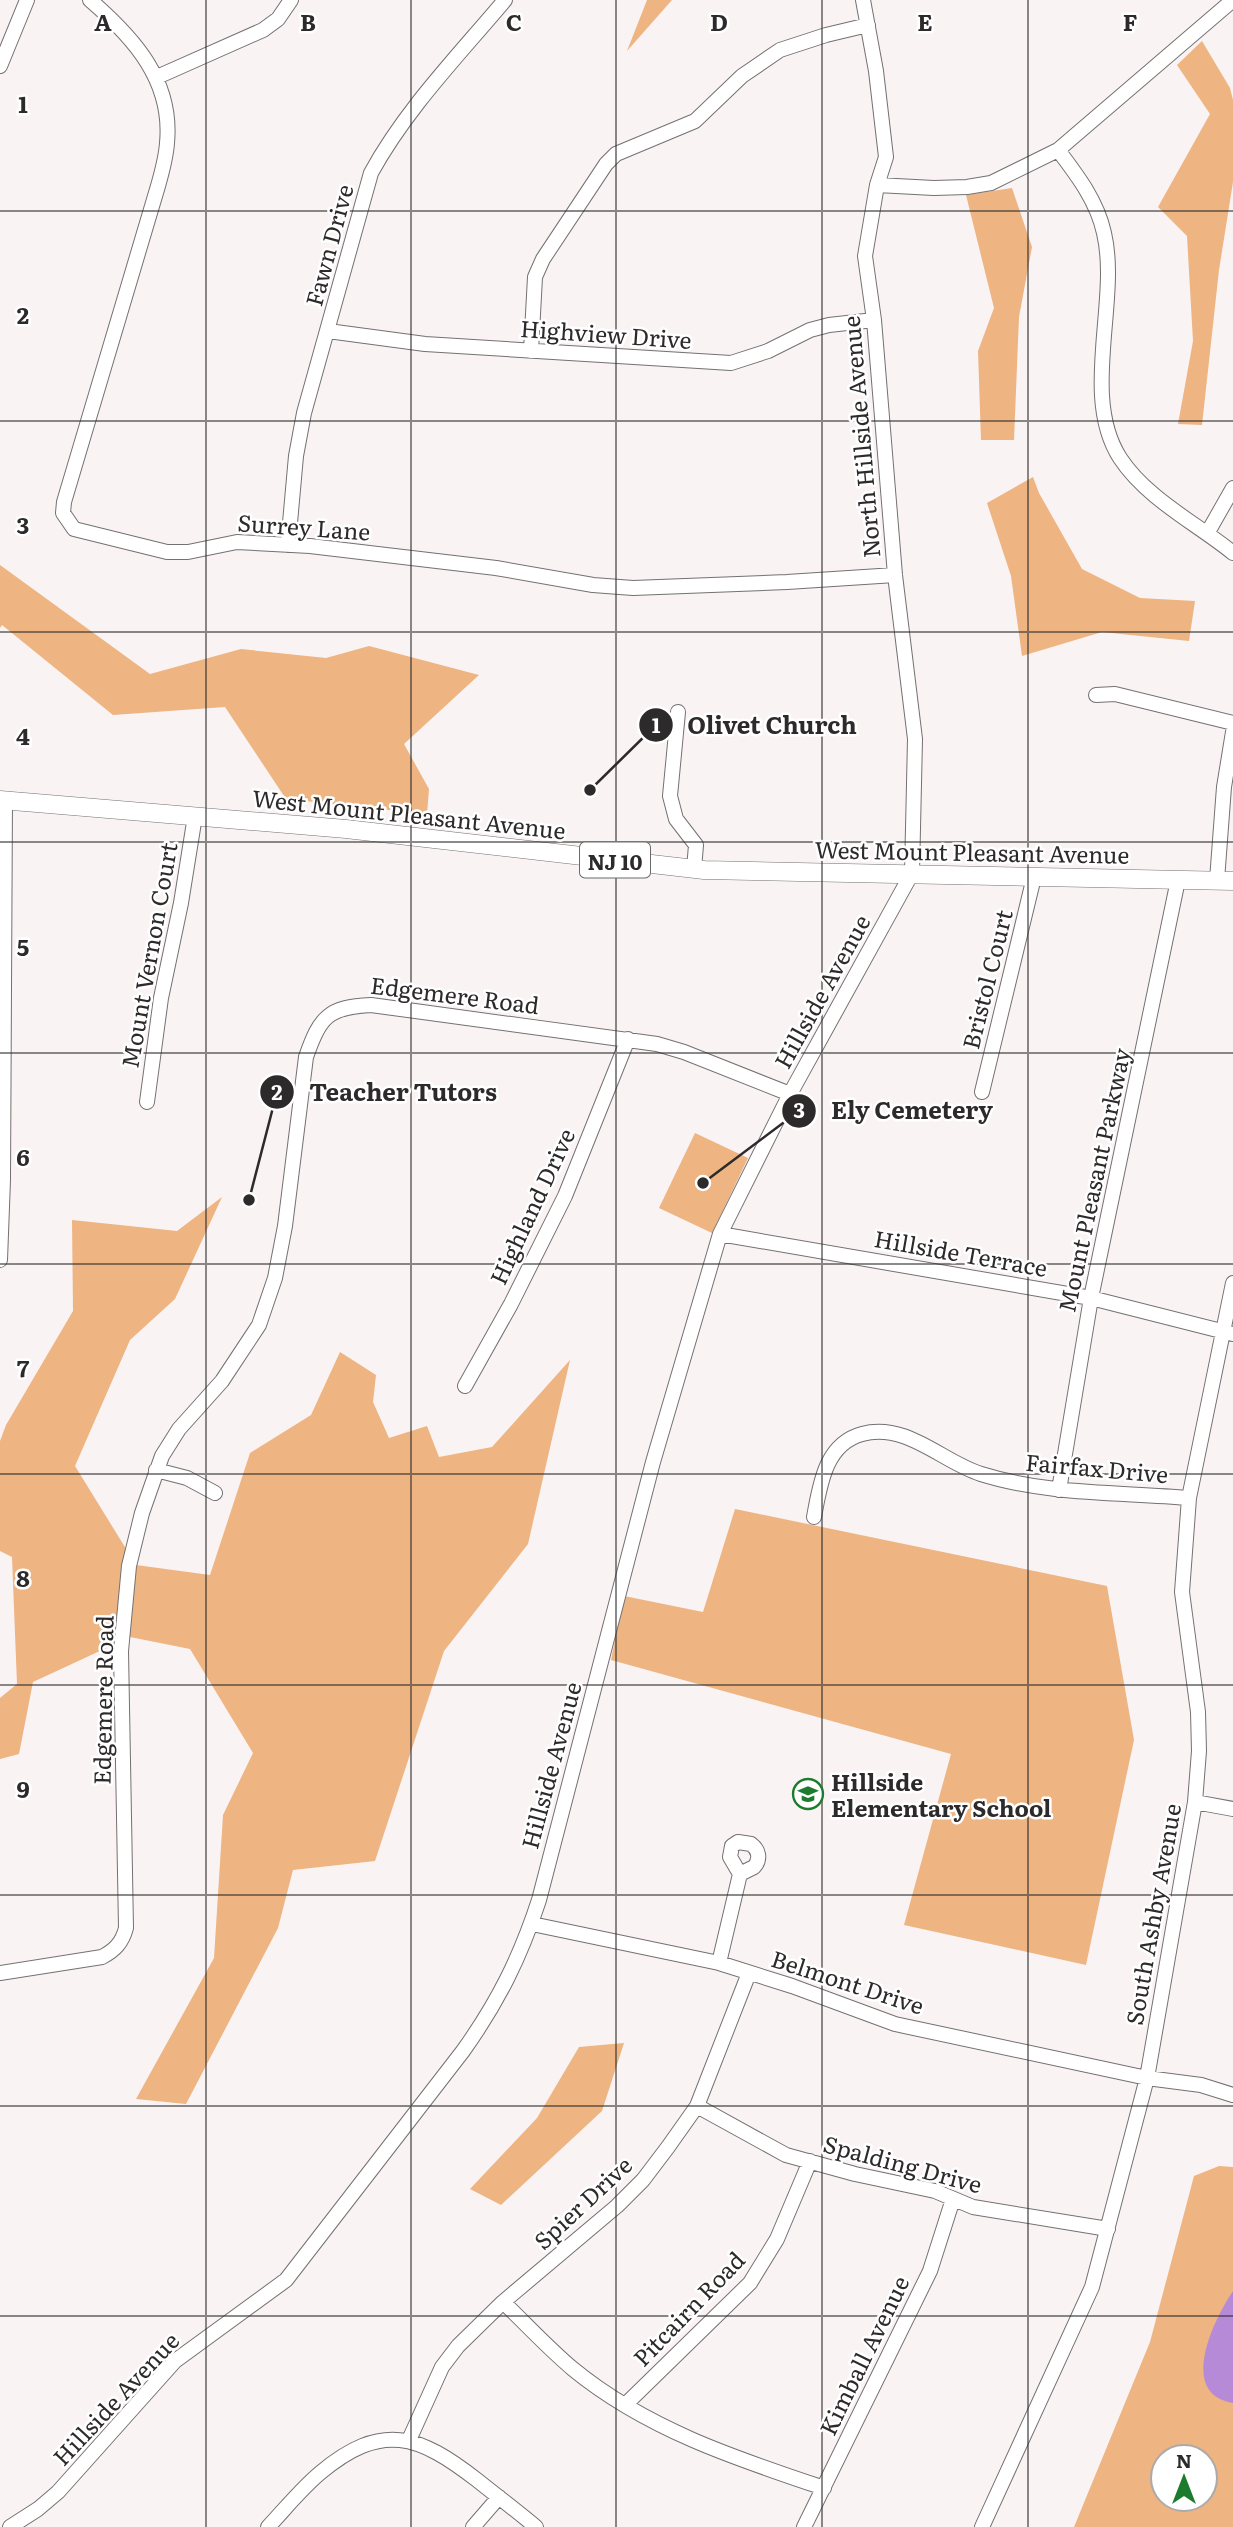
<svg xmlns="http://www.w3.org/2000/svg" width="1233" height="2527" font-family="Literata,serif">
<rect width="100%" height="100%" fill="#f9f3f4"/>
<!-- green -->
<path fill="#eeb481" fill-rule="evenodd" d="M647,0h25l-45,51z
M1202,41l28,47 3,12v82l-14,88 -17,155 -24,-1 15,-83 -6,-105 -29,-29 52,-93 -33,-49z
M1012,188l20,59 -13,70 -5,123h-33l-3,-89 16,-43 -28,-113z
M1033,477l6,16 43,76 58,29 55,3 -6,40 -87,-9 -80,24 -11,-80 -24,-73z
M0,565l150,109 91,-25 85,9 43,-12 110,29 -75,69 25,45 -2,25 -141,-15 -61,-92 -112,8 -111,-90 -2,3z
M695,1133l53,25 -36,75 -53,-25z
M222,1197l-47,102 -45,41 -55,126 61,99 74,10 40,-122 61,-38 29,-63 36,23 -3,27 16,36 38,-12 12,31 53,-10 78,-87 -42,184 -84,107 -69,210 -82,9 -15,58 -92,176 -50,-5 78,-141 9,-143 30,-62 -63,-104 -60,-12 -97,45 -14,72 -19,5v-61l17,-14 -5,-127 -12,-6v-110l6,-16 67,-114 -1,-91 105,11z
M735,1509l372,77 27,154 -48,225 -182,-40 47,-171 -340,-94 13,-64 79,16z
M624,2043l-22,68 -101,94 -31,-16 67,-71 42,-71z
M1219,2166l14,1v360h-159l76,-185 44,-166zM1163,2457h42v42h-42z"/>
<!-- water -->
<path fill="#b68ad6" d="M1233,2291v112c-56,-9 -19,-84 0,-112z"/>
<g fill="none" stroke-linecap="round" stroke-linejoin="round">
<!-- minor casing -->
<g stroke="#757071" stroke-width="16">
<path id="minor" d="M90,0c44,38 83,81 77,143 -1,15 -5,29 -9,43l-94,316 -1,11 11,16 93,23h21l49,-10 73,4 186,22 97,17 40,3 154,-6 108,-7
M0,66l27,-66
M157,77l106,-47 15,-11 13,-19
M1058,150c19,25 39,51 46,83 16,67 -24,163 16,225 27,41 76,65 113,95
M877,185l57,3 33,-1 24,-4 67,-33 175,-150
M328,331l97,13 306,19 37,-12 42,-21 19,-5 45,-5
M531,351l4,-74 8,-18 63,-95 10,-10 79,-33 47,-45 38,-26 46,-15 42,-10
M1208,532l25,-44
M288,545l8,-89 8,-43 67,-240c35,-64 87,-117 134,-173
M1096,695l19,-1 118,29
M678,712l-8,84 6,23 20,26 -2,24
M1217,880l7,-93 9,-55
M982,1092l52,-215
M147,1102l14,-104 20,-95 14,-87
M720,1234l371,64 142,36
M0,1260l3,-80 2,-380
M465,1386l46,-82 54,-108 63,-157
M156,1470l31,8 28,15
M1059,1490l32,-192 87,-418
M814,1517c6,-32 11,-73 48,-83 45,-12 80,28 119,40 67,21 139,18 208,24
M1195,1802l38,7
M738,1842l13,2c8,6 10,15 3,23l-14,7 -10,-17 2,-11z
M532,1924l187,39 73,23 103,38 252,54 54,7 32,10
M719,1963l21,-89
M0,1973l102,-16c13,-7 20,-14 24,-29l-5,-277 8,-85 13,-53 20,-57 17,-27 43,-48 37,-56 16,-47 10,-52 21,-169c14,-40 22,-50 65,-52l286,39 27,8 106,42
M697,2106l89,49 69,19 80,17 38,16 135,22
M503,2302c23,22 46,47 70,67 73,60 164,90 251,119
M626,2404l124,-121 27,-44 33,-78
M409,2440l33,-73 16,-21 45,-44 114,-96 26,-26 25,-33 29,-41 52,-133
M10,2527l28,-18 20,-17 117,-131 111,-81 177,-229c35,-49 57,-93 76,-151l114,-438 67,-228 70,-140 122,-221 3,-134 -20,-164 -21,-255 -9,-64 12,-71 9,-28 -10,-86 -13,-71
M268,2527c17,-18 33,-38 52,-54 62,-52 99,-38 157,7 20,16 40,31 59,47
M473,2527l26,-30
M804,2527l126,-256 23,-72
M982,2527l110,-240 55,-209 48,-276 4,-51 -1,-39 -16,-120 7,-94 44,-215"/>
</g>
<!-- major casing -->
<g stroke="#757071" stroke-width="19">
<path id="major" d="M0,800l346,29 358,41 529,11"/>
</g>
<!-- minor -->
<use href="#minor" stroke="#fff" stroke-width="14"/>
<!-- major -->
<use href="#major" stroke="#fff" stroke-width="18"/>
</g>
<!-- grid -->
<path fill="none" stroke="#2c2a2a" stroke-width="2" stroke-opacity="0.55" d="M206,0v2527M411,0v2527M616,0v2527M822,0v2527M1028,0v2527M0,211h1233M0,421h1233M0,632h1233M0,842h1233M0,1053h1233M0,1264h1233M0,1474h1233M0,1685h1233M0,1895h1233M0,2106h1233M0,2316h1233"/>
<!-- icons -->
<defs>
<g id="school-ring" transform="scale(1.575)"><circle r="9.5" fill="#fff" stroke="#1c7b2c" stroke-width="1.5"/><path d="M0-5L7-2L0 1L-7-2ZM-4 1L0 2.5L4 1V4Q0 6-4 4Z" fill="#1c7b2c"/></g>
</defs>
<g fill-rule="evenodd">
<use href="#school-ring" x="808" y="1794"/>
</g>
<g text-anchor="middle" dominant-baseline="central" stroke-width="5" stroke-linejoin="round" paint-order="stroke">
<!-- shield labels -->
<rect fill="#fff" stroke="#6b6a6a" stroke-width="2" x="580" y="842.5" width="70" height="35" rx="5"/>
<g font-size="21" font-weight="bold" fill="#2c2a2a">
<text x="615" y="860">NJ 10</text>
</g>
<!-- street labels -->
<g font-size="23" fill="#2c2a2a" stroke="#fff">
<text transform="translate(328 245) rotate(-75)">Fawn Drive</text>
<text transform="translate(606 333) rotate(4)">Highview Drive</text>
<text transform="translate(860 437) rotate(-95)">North Hillside Avenue</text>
<text transform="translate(304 526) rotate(4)">Surrey Lane</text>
<text transform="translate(409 813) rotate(6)">West Mount Pleasant Avenue</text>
<text transform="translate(972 851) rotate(1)">West Mount Pleasant Avenue</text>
<text transform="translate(148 955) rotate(-80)">Mount Vernon Court</text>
<text transform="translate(986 979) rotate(-76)">Bristol Court</text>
<text transform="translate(821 991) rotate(-61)">Hillside Avenue</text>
<text transform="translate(455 994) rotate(7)">Edgemere Road</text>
<text transform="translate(1093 1180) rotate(-78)">Mount Pleasant Parkway</text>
<text transform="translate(531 1206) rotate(-65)">Highland Drive</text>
<text transform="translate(961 1252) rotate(10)">Hillside Terrace</text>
<text transform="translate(1097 1467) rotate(5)">Fairfax Drive</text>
<text transform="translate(102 1700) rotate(-89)">Edgemere Road</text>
<text transform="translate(550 1765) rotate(-75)">Hillside Avenue</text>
<text transform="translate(1152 1914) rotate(-80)">South Ashby Avenue</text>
<text transform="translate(848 1981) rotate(18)">Belmont Drive</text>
<text transform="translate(903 2163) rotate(15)">Spalding Drive</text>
<text transform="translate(582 2202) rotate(-43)">Spier Drive</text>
<text transform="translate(688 2308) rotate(-46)">Pitcairn Road</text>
<text transform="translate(863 2355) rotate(-64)">Kimball Avenue</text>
<text transform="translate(115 2398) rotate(-47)">Hillside Avenue</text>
</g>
<!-- poi labels -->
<g font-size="23" font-weight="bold" fill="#2c2a2a" stroke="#fff" text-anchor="start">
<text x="831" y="1781">Hillside<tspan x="831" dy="26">Elementary School</tspan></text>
</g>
</g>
<g font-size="23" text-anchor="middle" font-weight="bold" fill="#2c2a2a" stroke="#fff" stroke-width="5" stroke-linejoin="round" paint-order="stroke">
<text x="103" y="31">A</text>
<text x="308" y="31">B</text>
<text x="514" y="31">C</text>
<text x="719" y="31">D</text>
<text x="925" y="31">E</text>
<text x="1130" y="31">F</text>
<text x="23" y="113">1</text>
<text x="23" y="324">2</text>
<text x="23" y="534">3</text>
<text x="23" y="745">4</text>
<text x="23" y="956">5</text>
<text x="23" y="1166">6</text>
<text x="23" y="1377">7</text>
<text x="23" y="1587">8</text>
<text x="23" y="1798">9</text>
</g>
<!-- callouts -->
<path fill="none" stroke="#2c2a2a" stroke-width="2.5" d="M590 790L656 725M249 1200L277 1092M703 1183L799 1111"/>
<g fill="#2c2a2a" stroke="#fff" stroke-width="2.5">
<circle cx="590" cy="790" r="7"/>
<circle cx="249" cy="1200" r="7"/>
<circle cx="703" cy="1183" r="7"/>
<circle cx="656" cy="725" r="18"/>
<circle cx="277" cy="1092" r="18"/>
<circle cx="799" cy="1111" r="18"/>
</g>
<g font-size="21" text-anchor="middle" font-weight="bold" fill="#fff">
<text x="656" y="733">1</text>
<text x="277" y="1100">2</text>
<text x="799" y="1118">3</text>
</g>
<g font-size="24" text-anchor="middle" font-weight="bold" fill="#2c2a2a" stroke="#fff" stroke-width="5" stroke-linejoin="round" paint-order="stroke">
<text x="772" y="734">Olivet Church</text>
<text x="403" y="1101">Teacher Tutors</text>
<text x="912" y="1119">Ely Cemetery</text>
</g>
<!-- north arrow -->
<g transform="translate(1184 2478)"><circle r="33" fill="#ffffff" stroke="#abaaaa" stroke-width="2"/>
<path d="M0-5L12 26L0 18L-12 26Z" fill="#1c7b2c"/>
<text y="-10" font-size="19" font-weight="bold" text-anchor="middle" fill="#2c2a2a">N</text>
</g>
</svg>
